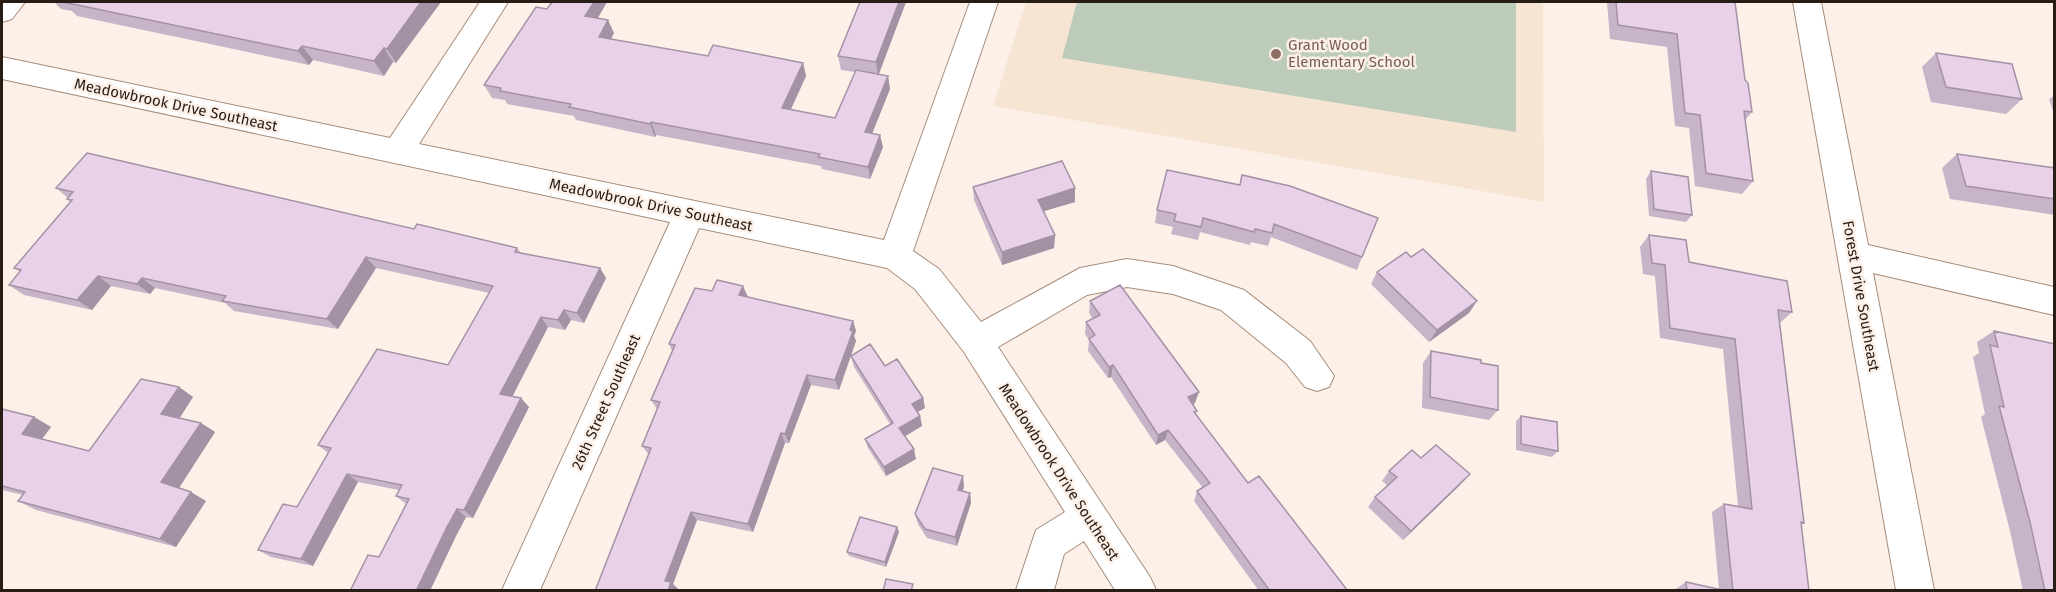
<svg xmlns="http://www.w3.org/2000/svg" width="2056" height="592" font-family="'Fira Sans',sans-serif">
<rect width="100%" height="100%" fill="#fcf0e8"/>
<!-- education -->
<path fill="#f7e5d4" d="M1026,2h517l1,200 -551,-96z"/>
<!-- green -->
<path fill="#bdccba" d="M1077,2h439v130l-454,-74z"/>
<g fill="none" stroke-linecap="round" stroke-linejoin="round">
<!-- minor casing -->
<g stroke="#a78d7a" stroke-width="2">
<path id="minor" d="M2,2h23l-13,17 -10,3z
M480,2h28l-89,142 465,96 86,-238h28l-85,249 26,18 42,53 99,-54 47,-9 46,7 71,24 66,51 24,35 -5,11 -12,4 -12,-4 -19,-24 -65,-53 -48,-16 -46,-7 -40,8 -89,52 152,230 6,13h-41l-31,-49 -20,13 -10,36h-38l20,-60 29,-18 -101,-160 -49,-63 -28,-21 -188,-40 -159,362h-38l168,-368 -668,-143v-22l388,81z
M1793,2h28l47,243 186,42v28l-181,-42 61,317h-38z"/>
</g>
<!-- minor -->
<use href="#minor" fill="#fff" fill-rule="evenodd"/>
</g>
<!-- wall -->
<path fill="#c8b4c9" d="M54,2h387l-45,61 -3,-1 -9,14 -71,-16 -4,5 -232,-49 -5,-5 -11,-2z
M552,2h55l-9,16 16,15 -3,6 97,17 95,7 3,13 -15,33 44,9 20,-46 -14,-2 -3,-14 22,-54h46l-27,72 9,2 2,13 -18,44 11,14 -13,32 -48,-10 -1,-3 -165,-31 -1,2 -79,-17 -2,-4 -67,-12 -2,-4 -13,-2 -8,-13 63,-76z
M1607,2h128l10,78 7,32 -7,8 8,61 -11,13 -47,-8 -6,-58 -14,-2 -8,-79 -57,-8z
M1936,53l86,46 -16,15 -75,-12 -9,-35z
M2055,95v22l-6,-18z
M1957,154l98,14v47l-105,-16 -8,-31z
M1167,170l195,87 -5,13 -86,-33 -3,9 -17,-4 -1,3 -50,-13 -2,8 -27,-6 2,-7 -18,-4 2,-13z
M1651,171l41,44 -6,7 -37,-6 -3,-37z
M973,187l102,1v14l-32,9 12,24 -1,13 -52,17 -28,-65z
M56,188l358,41 103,19 4,5 79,15 6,10 -22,45 -13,-3 -6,10 -17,-3 -36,70 17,10 -56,111 -7,-1 -9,17 -78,23 27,-53 -10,-8 3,-6 -41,-8 -45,84 -42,-9 -13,-7 39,-43 31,-54 -10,-8 130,-80 41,-72 -113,-25 -38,61 -104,-18 -9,-8 -70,-15 -5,6 -39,-8 -19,24 -68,-15 -15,-10 11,-13 -6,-4 56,-66 -3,-3 1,-1z
M1649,235l40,27 103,50 -12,11 24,200 -3,1 8,67h-135v-1l12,-8 33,7 -7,-77 12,-8 14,2 -15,-157 -63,-11 -5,-62 -12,-2 -3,-27z
M1411,257l58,56 -40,29 -58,-58 6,-12z
M748,297l105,24 3,10 -2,5 2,5 -17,49 -28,-5 -22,58h-4l-32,89 -56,-12 -24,64 5,5 -83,2 54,-136 -7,-9 15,-37 -6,-9 21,-49 -3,-7z
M1090,301l105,102 -2,1 4,7 -1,3 52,69 100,108h-89l-65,-90 3,-10 6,-3 -38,-48 -9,5 -45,-68 -3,1 -20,-27 1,-11 -4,-6 1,-12 7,-3 -4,-6z
M1994,331l61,260h-32l-13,-60 -29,-114 4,-3 -12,-57 6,-4 -2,-11z
M1431,351l50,12 17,47 -9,10 -67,-12 1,-45z
M851,356l34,10 38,32 2,10 -8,4 3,4 2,10 -17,10 11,23 -30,17 -18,-28 -3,-9 25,-15 -36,-57z
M179,387l14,10 -13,21 21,5 14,9 -36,56 27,13 -30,46 -140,-37 -18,-9 5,-6 -21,-5v-81l32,8 17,10 -9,12 47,12z
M1521,416l37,35 -6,6 -36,-7v-29z
M1389,471l72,13 -58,56 -35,-33 7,-10 13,-11 -6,-5z
M964,486l-1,5 7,2 1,10 -14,43 -30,-8 -9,-14 -3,-10z
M899,532l-13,35 -37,-11 -2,-4z"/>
<!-- shaded-wall -->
<path fill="#a392a4" d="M421,2h20l-45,61 -9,-14z
M594,2h13l-16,27 -6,-13z
M899,2h7l-28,74 -2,-14z
M608,20l6,13 -9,17 -6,-13z
M302,46l11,14 -4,5 -11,-14z
M384,48l9,14 -9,14 -10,-15z
M803,63l3,13 -20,44 -4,-12z
M888,76l2,13 -22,55 -3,-12z
M651,122l5,13 -1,2 -5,-13z
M880,135l3,12 -13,32 -2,-12z
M1075,188v14l-37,11v-13z
M1055,235l-1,13 -52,17v-13z
M366,257l10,11 -38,61 -11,-10z
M600,268l6,10 -22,45 -7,-10z
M98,276l13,10 -19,24 -15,-10z
M142,278l13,10 -5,6 -13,-10z
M743,286l5,11 -9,-2z
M1477,301l-8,12 -40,29 8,-12z
M564,310l7,10 -6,10 -7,-10z
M541,317l7,10 -39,76 -9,-9z
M853,321l3,10 -2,5 2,5 -17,49 -4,-10z
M1113,365l-2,12 -3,1 1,-11z
M807,375l4,10 -22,58 -4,-9z
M179,387l14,10 -17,26 -15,-9z
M1199,392l-4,11 -10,5 3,-11z
M521,398l8,9 -56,111 -9,-8z
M923,398l2,10 -11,6 -2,-10z
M920,416l2,10 -20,12 -3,-10z
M34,417l17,10 -12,16 -17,-9z
M201,423l14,9 -38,59 -16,-9z
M1168,430l-3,10 -9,5 2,-10z
M781,433l4,10 -32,89 -5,-8z
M914,449l2,10 -30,17 -2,-9z
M347,474l11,8 -45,84 -12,-7z
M1470,474l-9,10 -58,56 8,-9z
M963,476l1,10 -4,14 -2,-10z
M191,492l15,9 -30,46 -16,-8z
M970,493l1,10 -14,43 -2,-9z
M457,509l9,8 -9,17 -27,57h-14l31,-64z
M691,512l6,8 -24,64 5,5 -1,2h-9l-3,-10z
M897,527l2,5 -13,35 -1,-5z"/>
<!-- building -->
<path fill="#e9d1ea" stroke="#a392a4" stroke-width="1.5" d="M63,2h358l-34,47 -3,-1 -10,13 -72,-15 -4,5z
M552,2h42l-9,14 23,4 -9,17 109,19 5,-11 90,18 -21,45 53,10 21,-48 32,6 -23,56 15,3 -12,32 -50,-10 2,-3 -169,-32 -1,2 -81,-17 2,-3 -71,-13 1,-3 -17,-3 52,-78 11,2z
M860,2h39l-23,60 -38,-6z
M1616,2h119l10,78 3,3 4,29 -8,-1 9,70 -47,-8 -6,-58 -15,-2 -8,-79 -59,-9z
M1936,53l76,11 10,35 -76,-12z
M87,153l327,76 3,-5 100,24 -2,4 85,16 -23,45 -13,-3 -6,10 -17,-3 -41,77 21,4 -57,112 -7,-1 -10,18 -31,64h-66l18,-36 11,2 30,-58 -13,-3 6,-11 -55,-11 -46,85 -43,-9 25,-46 14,3 34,-59 -13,-3 59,-96 71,16 45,-79 -127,-29 -39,62 -105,-18 4,-5 -84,-18 -5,6 -39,-8 -21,24 -68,-15 12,-15 -7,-2 58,-68 -5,-1 6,-7 -17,-4z
M1957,154l98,14v31l-89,-13z
M1062,161l13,27 -37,12 17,35 -53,17 -29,-65z
M1167,170l73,15 2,-10 48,11 88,32 -16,39 -88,-33 -2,9 -17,-4 -1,3 -51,-14 -2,9 -27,-6 2,-7 -19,-4z
M1651,171l37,6 4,38 -38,-6z
M1649,235l37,5 3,22 98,19 5,31 -14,-2 26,213 -3,-1 8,69h-76l-9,-87 28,5 -17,-170 -65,-11 -5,-63 -13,-2z
M1423,249l54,52 -40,29 -60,-58 29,-20 5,5z
M717,280l26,6 -4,9 114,26 -3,9 3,1 -18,49 -28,-5 -22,59 -4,-1 -33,91 -57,-12 -26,69 6,1 -3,9h-73l56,-143 -9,-2 18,-44 -9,-2 24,-55 -6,-1 26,-56 17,3z
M1120,285l79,107 -11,5 9,14 -3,1 54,71 11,-7 89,115h-78l-73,-100 13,-8 -42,-53 -10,5 -45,-70 -4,2 -20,-28 6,-4 -9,-13 14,-7 -10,-14z
M1994,331l61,13v247h-10l-15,-69 -31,-116 5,1 -14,-62 8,2z
M870,344l15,22 12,-7 26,39 -11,6 8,12 -21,12 15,21 -30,18 -19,-28 28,-16 -42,-67z
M1431,351l50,9v3l17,3v44l-68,-13z
M141,379l38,8 -18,27 40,9 -40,59 30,10 -31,47 -142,-38 7,-9 -23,-6v-77l32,8 -12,17 67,17z
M1521,416l36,6 1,29 -37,-7z
M1436,445l34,29 -59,57 -36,-34 22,-20 -8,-6 23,-21 9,8z
M933,468l30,8 -5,14 12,3 -15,44 -30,-8 -10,-15z
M860,517l37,10 -12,35 -38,-10z
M886,579l27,5 -2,7h-28z
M1686,582l41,9h-40z"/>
<!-- markers -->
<circle fill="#8d6e63" stroke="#fcf0e8" stroke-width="2" cx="1276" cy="54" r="6"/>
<g text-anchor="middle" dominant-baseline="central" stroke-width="5" stroke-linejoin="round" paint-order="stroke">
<!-- education labels -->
<g font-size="15" fill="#785e54" stroke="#fcf0e8" text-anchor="start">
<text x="1288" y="45">Grant Wood<tspan x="1288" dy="17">Elementary School</tspan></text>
</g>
<!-- street labels -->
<g font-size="15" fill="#271d15" stroke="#fcf0e8">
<text transform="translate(176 105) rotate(12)">Meadowbrook Drive Southeast</text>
<text transform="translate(651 205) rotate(12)">Meadowbrook Drive Southeast</text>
<text transform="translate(1861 296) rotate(80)">Forest Drive Southeast</text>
<text transform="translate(606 402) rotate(-66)">26th Street Southeast</text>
<text transform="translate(1059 472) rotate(57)">Meadowbrook Drive Southeast</text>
</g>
</g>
<!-- border -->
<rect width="2056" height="592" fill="none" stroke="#271d15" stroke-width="6"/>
</svg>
